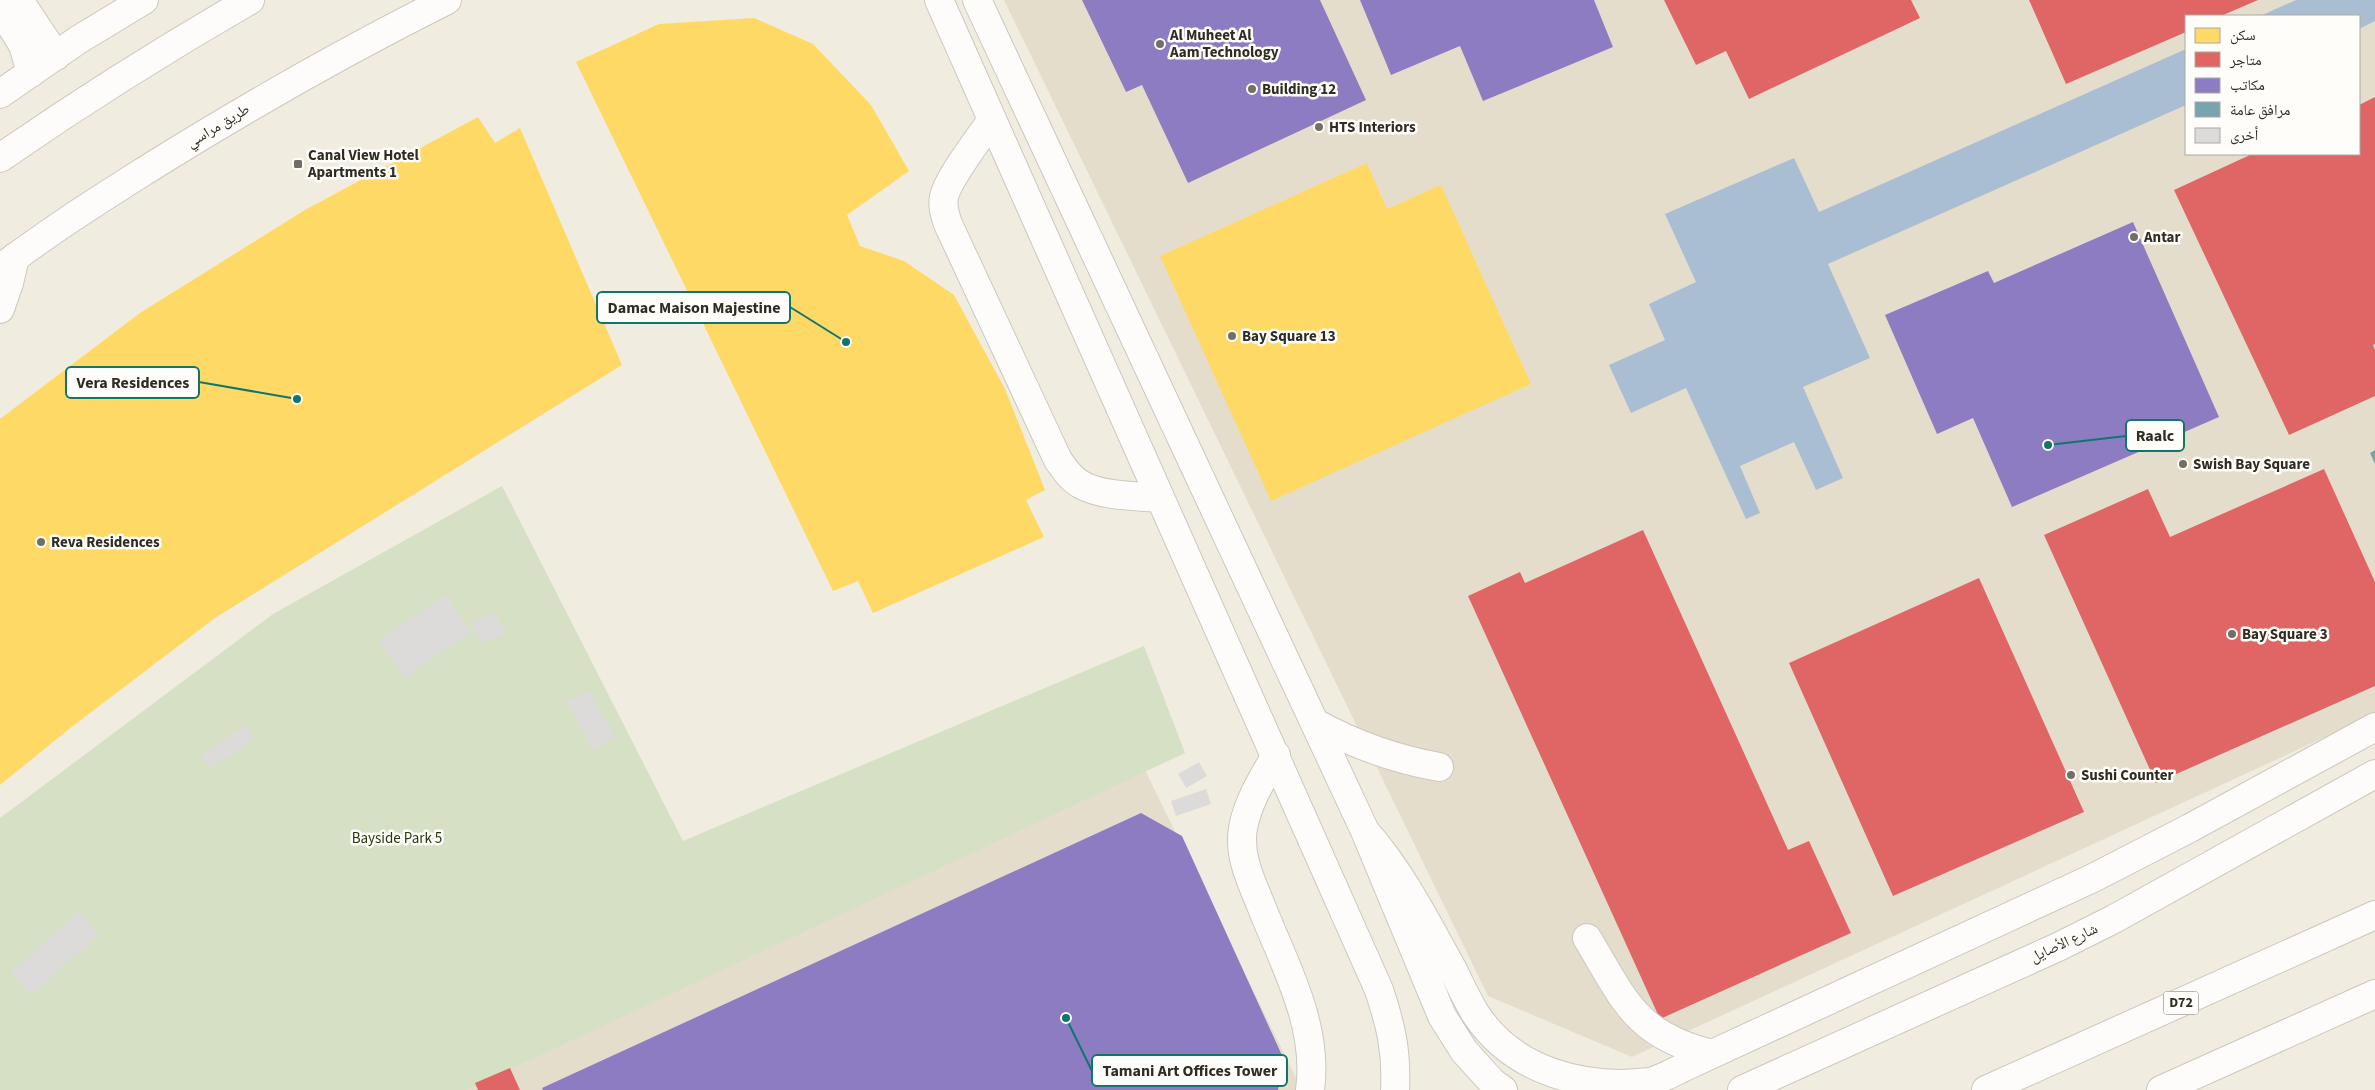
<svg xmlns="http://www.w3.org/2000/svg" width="2375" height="1090" font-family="'Source Sans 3','Noto Naskh Arabic',sans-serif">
<rect width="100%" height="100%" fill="#f0ece0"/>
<!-- commercial -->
<path fill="#e5ddcc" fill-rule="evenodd" d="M1004,0h1371v714l-743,343 -144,-61zM2186,16h173v138h-173z
M1145,770l154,314 -2,6h-830z"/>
<!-- green -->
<path fill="#d6e0c4" d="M502,486l181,355 461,-195 41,107 -718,337h-467v-272l273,-204z"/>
<!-- water -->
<path fill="#a9bed3" d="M2296,0h79v21l-16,8v-13h-99z
M2186,49v56l-358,159 42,94 -67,29 40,91 -27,12 -22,-48 -54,24 20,47 -14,6 -60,-131 -55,25 -22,-48 56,-25 -16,-36 47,-22 -31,-68 129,-56 25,54z"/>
<!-- homes -->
<path fill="#ffd966" d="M754,18l59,26 58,61 38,66 -62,44 13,31 44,15 50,34 51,94 40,101 -19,10 18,37 -171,76 -15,-32 -25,10 -257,-529 83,-38z
M478,117l17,26 25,-15 102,237 -407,253 -146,111 -69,56v-366l140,-106 165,-103z
M1367,163l20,46 54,-24 90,199 -260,117 -111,-245z"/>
<!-- shops -->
<path fill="#e06666" d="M1664,0h247l9,18 -171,81 -23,-48 -30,14z
M2029,0h229l-37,16h-35v16l-120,52z
M2375,97v247l-2,1 2,5v46l-86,39 -115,-245 78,-36h107v-49z
M2324,469l51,113v104l-219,97 -112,-248 104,-46 22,48z
M1643,530l145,320 21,-9 42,92 -191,86 -192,-423 52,-24 5,11z
M1979,578l105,234 -191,84 -104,-233z
M1072,903l85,187h-115l-66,-145z
M763,1041l22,49h-114l-3,-7z
M510,1068l10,22h-42l-3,-7z
M1198,1081l4,9h-24z"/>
<!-- offices -->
<path fill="#8e7cc3" d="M1082,0h238l46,100 -178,83 -46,-98 -16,7z
M1360,0h234l19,47 -130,54 -23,-55 -69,29z
M2133,222l86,195 -207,90 -39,-89 -36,16 -52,-119 103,-44 6,12z
M1141,813l41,23 103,226 -7,28h-735l-1,-2z"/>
<!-- public -->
<path fill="#76a5af" d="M2375,450v14l-5,-11z"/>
<!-- building -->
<path fill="#dcdbda" d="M446,595l25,37 -66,45 -26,-37z
M496,613l9,21 -23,10 -10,-21z
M589,690l26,48 -22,12 -26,-48z
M246,725l9,13 -45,31 -9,-13z
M1199,762l8,14 -21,12 -8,-14z
M1206,789l5,15 -35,12 -5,-15z
M79,912l20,23 -68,60 -20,-23z"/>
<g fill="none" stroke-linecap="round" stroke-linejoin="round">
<!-- minor casing -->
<g stroke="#cbc8bf" stroke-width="30">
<path id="minor" d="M19,0l37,56
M939,0l440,990c12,36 18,62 16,100
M977,0l388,831 77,185 22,35 28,31 11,8
M0,8l23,37 8,28
M0,94l78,-54 66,-40
M991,121c-12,18 -43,57 -47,76 -2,10 1,18 4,27l110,236c7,10 13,19 24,25 19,11 55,11 77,13
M0,309l9,-26 6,-26
M1315,723c40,22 79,36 124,44
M1276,755c-13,23 -28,46 -33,73 -5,28 9,55 19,80 23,58 57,118 48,182
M1365,831c37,42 62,92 89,141 7,15 14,30 23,44 38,56 108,74 173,66 11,-3 22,-9 32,-14l411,-190 97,-50 185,-101
M1587,938c38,63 48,97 125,116
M1742,1090l318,-144 54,-27 261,-145"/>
</g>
<!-- major casing -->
<g stroke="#cbc8bf" stroke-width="30">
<path id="major" d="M0,158c81,-56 165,-109 250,-158
M0,269c49,-38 102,-71 154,-104 95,-59 193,-115 293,-165
M1986,1090l389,-175
M2161,1090l214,-96"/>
</g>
<!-- minor -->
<use href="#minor" stroke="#fdfcfa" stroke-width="28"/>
<!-- major -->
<use href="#major" stroke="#fdfcfa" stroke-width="28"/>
</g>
<!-- markers -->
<g fill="#726f65" stroke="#fffdf9" stroke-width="2">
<circle cx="1160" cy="44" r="5"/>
<circle cx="1252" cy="89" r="5"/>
<circle cx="1319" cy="127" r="5"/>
<rect x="293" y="159" width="10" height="10" rx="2.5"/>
<circle cx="2134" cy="237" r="5"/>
<circle cx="1232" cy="336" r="5"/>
<circle cx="2183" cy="464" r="5"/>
<circle cx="41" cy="542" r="5"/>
<circle cx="2232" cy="634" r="5"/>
<circle cx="2071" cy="775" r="5"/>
</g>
<g text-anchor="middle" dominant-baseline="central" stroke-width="5" stroke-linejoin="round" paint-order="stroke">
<!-- shield labels -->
<rect fill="#fffdf9" stroke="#6d6b63" stroke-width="1" x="2163.5" y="991.5" width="35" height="23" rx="4"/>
<g font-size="14" font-weight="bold" fill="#2e2c23">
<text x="2181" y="1003">D72</text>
</g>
<!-- poi labels -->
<g font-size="15" font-weight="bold" fill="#2e2c23" stroke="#fffdf9" text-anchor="start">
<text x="1170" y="35">Al Muheet Al<tspan x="1170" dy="17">Aam Technology</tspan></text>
<text x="1262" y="89">Building 12</text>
<text x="1329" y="127">HTS Interiors</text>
<text x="308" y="155">Canal View Hotel<tspan x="308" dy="17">Apartments 1</tspan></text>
<text x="2144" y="237">Antar</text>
<text x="1242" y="336">Bay Square 13</text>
<text x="2193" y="464">Swish Bay Square</text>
<text x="51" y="542">Reva Residences</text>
<text x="2242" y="634">Bay Square 3</text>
<text x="2081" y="775">Sushi Counter</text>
</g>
<!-- street labels -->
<g font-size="15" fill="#2e2c23" stroke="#fffdf9">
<text transform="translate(218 126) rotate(-31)">طريق مراسي</text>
<text transform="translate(2064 943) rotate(-25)">شارع الأصايل</text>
</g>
<!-- park labels -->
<g font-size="15" fill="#25380c" stroke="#fffdf9">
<text x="397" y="838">Bayside Park 5</text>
</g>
</g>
<!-- callouts -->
<path fill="none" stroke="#0f766e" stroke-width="2" d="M846 342L790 307M297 399L199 382M2048 445L2126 436M1066 1018L1092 1071"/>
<g fill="#0f766e" stroke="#fffdf9" stroke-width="2">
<circle cx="846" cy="342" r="5"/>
<circle cx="297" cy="399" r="5"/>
<circle cx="2048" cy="445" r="5"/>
<circle cx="1066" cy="1018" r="5"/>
</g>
<g fill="#fffdf9" stroke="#0f766e" stroke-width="2">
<rect x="597" y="292" width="193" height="31" rx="5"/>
<rect x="66" y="367" width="133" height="31" rx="5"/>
<rect x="2126" y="420" width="58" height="31" rx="5"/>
<rect x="1092" y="1055" width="195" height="31" rx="5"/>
</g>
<g font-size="16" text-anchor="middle" font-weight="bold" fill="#2e2c23">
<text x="694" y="313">Damac Maison Majestine</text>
<text x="133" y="388">Vera Residences</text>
<text x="2155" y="441">Raalc</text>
<text x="1190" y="1076">Tamani Art Offices Tower</text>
</g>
<!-- legend -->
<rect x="2185" y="15" width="175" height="140" fill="#fffdf9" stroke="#aba9a3"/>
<rect x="2195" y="28" width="25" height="15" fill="#ffd966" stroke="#aba9a3"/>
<text x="2230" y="40" font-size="15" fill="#2e2c23">سكن</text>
<rect x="2195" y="52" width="25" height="15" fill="#e06666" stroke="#aba9a3"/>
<text x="2230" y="65" font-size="15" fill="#2e2c23">متاجر</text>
<rect x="2195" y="78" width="25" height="15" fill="#8e7cc3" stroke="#aba9a3"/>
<text x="2230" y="90" font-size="15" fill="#2e2c23">مكاتب</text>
<rect x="2195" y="102" width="25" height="15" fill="#76a5af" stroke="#aba9a3"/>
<text x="2230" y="115" font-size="15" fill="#2e2c23">مرافق عامة</text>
<rect x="2195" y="128" width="25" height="15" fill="#dcdbda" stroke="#aba9a3"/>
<text x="2230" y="140" font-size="15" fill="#2e2c23">أخرى</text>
</svg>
